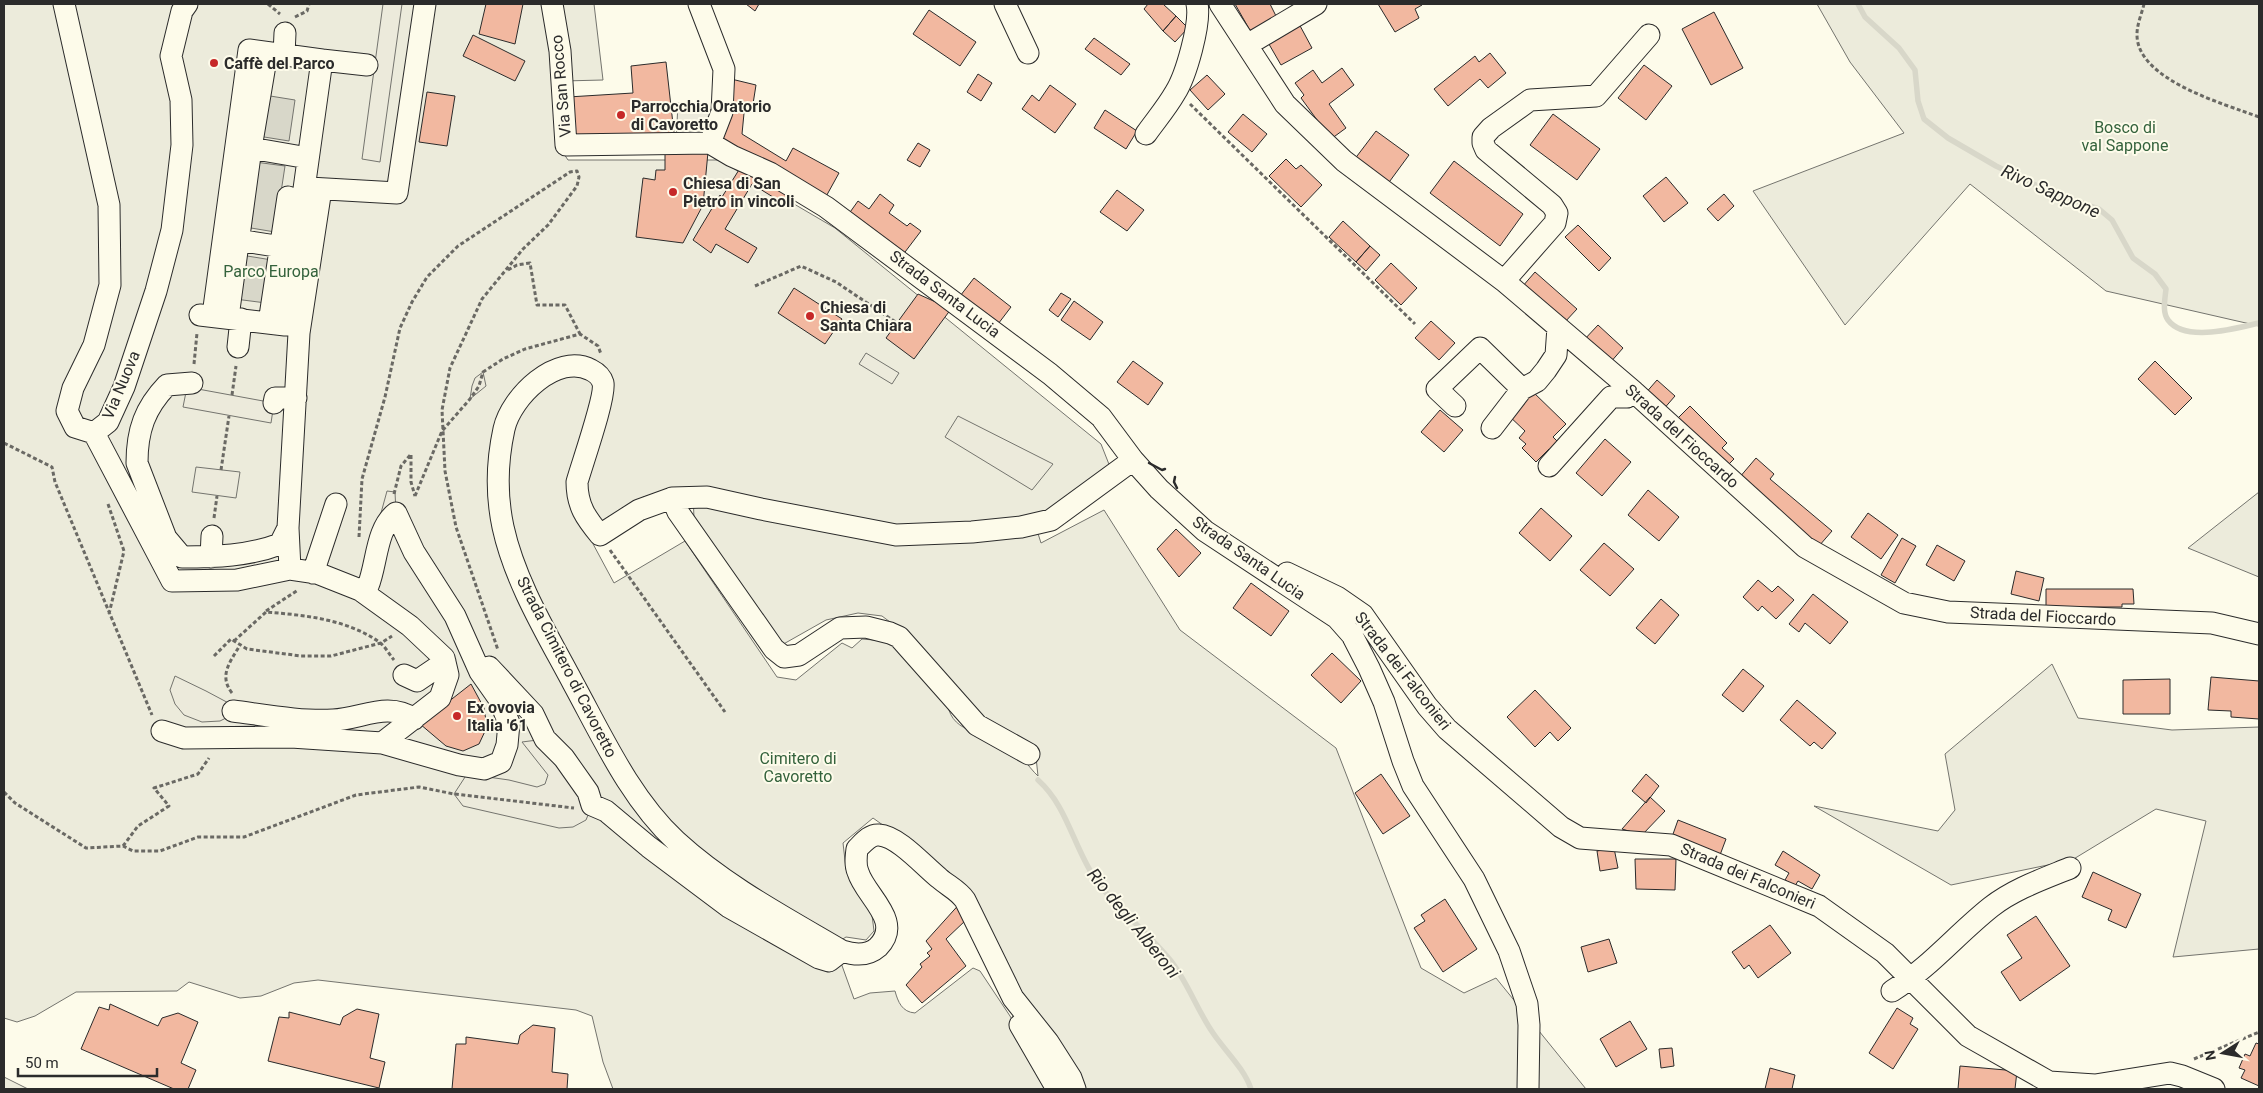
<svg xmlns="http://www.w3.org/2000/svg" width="2263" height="1093" font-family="Roboto,sans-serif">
<rect width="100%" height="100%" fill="#fdfbea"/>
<!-- green -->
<path fill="#ecebdb" stroke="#74746e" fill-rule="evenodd" d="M4,4h543l13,144 8,12h151l116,68 266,216 13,33 -79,47 6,19 63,-33 76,120 156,118 85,220 43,25 32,-15 90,111h-519l-127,-223 -67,-48 -30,25 3,26 26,46 2,16 -8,9 -20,-3 -8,5 2,18 14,39 16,-6 25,-2c3,11 7,21 20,22l58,-45 7,3 30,45 41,73h-438l-10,-27 -11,-46 -16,-6 -258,-30 -24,3 -33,13 -21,2 -51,-16 -12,9 -101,1 -41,24 -18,6 -13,-4zM673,490l20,2 1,27 86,127 46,-26 32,-7 24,3 16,12 70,77 68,52 2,19c-10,-9 -20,-27 -32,-33 -24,-12 -58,-9 -59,-45l-50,-56 -35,-3 -10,9 -10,-5 -46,37 -19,-3 -92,-136 -71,42 -22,-41 51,-45z
M558,4h36l9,76 -40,1z
M1817,4h442v322l-153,-35 -136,-107 -125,141 -92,-134 151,-58 -54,-71z
M2259,492v85l-71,-29z
M2052,664l26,54 94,12 87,-3v222l-86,8 33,-136 -50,-12 -84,51 -121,25 -137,-79 124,25 17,-21 -10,-56z
M4,1077l24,12h-24z"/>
<!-- parking -->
<path fill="#eceadb" stroke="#74746e" d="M383,4h19l-22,158 -18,-3z
M678,103l44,9 -12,31h-34z
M866,353l33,20 -7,11 -33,-20z
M483,372l3,14 -16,13 2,-13 3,-8z
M187,387l87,16 -3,20 -88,-16z
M958,416l95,48 -21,26 -87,-53z
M196,467l44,5 -4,26 -44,-6z
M387,491l8,1 1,21h-15z
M175,676l31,15 30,16 -6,9 -10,5 -18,1 -18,-7 -9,-11 -5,-14z
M545,739l47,66 -6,15 -13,7 -14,1 -96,-22 -9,-12 13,-20 42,6 28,7 8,-3 3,-9 -26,-33z"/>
<!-- water -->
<path fill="#d8d7c9" stroke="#74746e" d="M264,95l31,5 -6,41 -31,-5z
M255,162l30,4 -10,66 -30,-5z
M241,255l31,5 -6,43 -31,-4z"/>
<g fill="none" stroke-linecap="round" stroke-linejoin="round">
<!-- stream -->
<path stroke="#d8d7c9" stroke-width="5.5" d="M1858,4l7,13 34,31 16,22 3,31 6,18 24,19 48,28 52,25 51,18 13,11 21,38 22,16 11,15c-1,10 -4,23 2,31 17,23 69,8 91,3
M1038,780c29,26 35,65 56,97 22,32 53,54 77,84 17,22 26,49 42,72 12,18 31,35 38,56"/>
</g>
<!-- building -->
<path fill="#f2b8a0" stroke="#2b2b2b" d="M486,4h37l-8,40 -36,-10z
M746,4h13l-4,7z
M1148,4h15l13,12 -13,15 -19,-22z
M1235,4h35l8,16 -26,14z
M1378,4h43l1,1 -7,4 4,9 -24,14z
M929,10l47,32 -16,24 -47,-32z
M1714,12l29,56 -32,17 -29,-56z
M1176,16l12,12 -13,14 -12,-11z
M1298,22l14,26 -31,17 -15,-26z
M473,35l52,26 -10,20 -52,-25z
M1094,38l36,26 -9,11 -36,-26z
M1490,53l16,20 -18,15 -8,-9 -32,27 -14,-17 41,-33 4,6z
M666,62l8,71 -104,6 -2,-42 65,-4 -2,-27z
M1644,65l28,21 -26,34 -28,-22z
M1342,68l12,17 -25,19 17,24 -15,11 -30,-41 3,-3 -9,-12 18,-13 9,13z
M978,74l14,9 -11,18 -14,-9z
M1207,75l18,19 -17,16 -18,-20z
M727,78l29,7 -3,19 -8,-1 -3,31 44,27 7,-13 46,25 -16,29 -103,-56z
M1050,85l26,19 -21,29 -33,-24 10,-14 7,6z
M427,92l28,4 -8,50 -28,-4z
M1105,110l32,21 -11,18 -32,-21z
M1243,114l24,20 -15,18 -24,-20z
M1553,114l47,35 -23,31 -47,-35z
M1376,131l33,24 -22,30 -33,-25z
M918,143l12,7 -10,17 -13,-7z
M708,152l-5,53 -20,38 -47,-6 7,-59 12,2 1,-10h9v-17z
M1286,159l10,10 5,-4 21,20 -21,22 -32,-31z
M1454,161l69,53 -23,32 -70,-53z
M742,165l53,32 -6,10 -37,-23 -27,45 32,19 -9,15 -32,-19 -5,9 -18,-13 27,-45 2,2z
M1666,177l22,26 -24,19 -21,-26z
M1117,190l27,20 -17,21 -27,-19z
M880,194l14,11 -5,8 18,13 3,-3 11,8 -19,25 -54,-41 10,-14 11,8z
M1724,194l10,12 -16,15 -11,-12z
M1343,221l27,25 -14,16 -27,-25z
M1578,225l33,33 -12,13 -34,-34z
M1370,246l10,9 -14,16 -10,-9z
M1391,263l26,25 -16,17 -26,-25z
M1535,272l42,37 -13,14 -42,-36z
M974,278l37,29 -16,21 -38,-28z
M794,288l48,31 -17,25 -47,-31z
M1061,293l10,6 -13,18 -9,-7z
M918,294l33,15 -37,50 -28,-21z
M1074,301l29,21 -13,18 -29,-20z
M1431,321l24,22 -16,17 -24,-22z
M1598,325l25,23 -14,16 -26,-23z
M1133,361l30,22 -15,22 -31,-23z
M2155,361l37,37 -17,17 -37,-36z
M1657,380l18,16 -13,15 -18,-16z
M1531,390l35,34 -13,13 8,8 -8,8 -4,-4 -13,13 -14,-14 4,-4 -7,-6 6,-7 -18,-17z
M1690,406l37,37 -5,5 12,11 -10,10 -49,-48z
M1440,410l23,20 -19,22 -23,-20z
M1605,439l26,23 -29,34 -26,-23z
M1756,458l18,16 -4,5 62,52 -13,15 -80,-68z
M1648,490l31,27 -20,24 -31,-26z
M1541,508l31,28 -22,25 -31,-28z
M1868,513l30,22 -17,24 -30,-22z
M1176,529l25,24 -22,24 -22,-28z
M1902,538l14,8 -21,37 -14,-8z
M1604,543l30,26 -24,27 -30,-26z
M1937,545l28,16 -11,20 -28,-16z
M2016,571l28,7 -5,23 -28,-7z
M1758,580l14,12 6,-6 16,14 -18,19 -14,-13 -4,5 -15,-14z
M1251,583l38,28 -18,25 -38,-28z
M2046,589h87l1,15h-12v3h-76z
M1813,594l35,28 -18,22 -25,-21 -6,9 -10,-8z
M1661,599l18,16 -24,29 -19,-16z
M1332,653l29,28 -20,22 -30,-28z
M1743,669l21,17 -21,26 -21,-17z
M2211,677l48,4v38l-28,-2v-6l-23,-1z
M2170,679v35h-47v-34z
M471,684l13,24 3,19 -8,17 -16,7 -17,-5 -26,-22z
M1535,690l36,38 -13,13 -8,-9 -15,15 -28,-30z
M1797,700l39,33 -14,16 -8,-7 -4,4 -30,-26z
M1381,774l29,42 -27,18 -28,-41z
M1646,774l13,12 -13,17 -14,-12z
M1650,797l15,14 -23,24 -20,-6z
M1678,820l48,19 -6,16 -48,-18z
M1614,848l4,20 -18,3 -3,-20z
M1783,851l37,24 -8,14 -14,-8 -3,5 -10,-6 4,-7 -14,-8z
M1635,859h41l-1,31 -39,-1z
M2093,872l48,22 -15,34 -18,-8 4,-10 -30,-13z
M1445,899l32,50 -34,23 -29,-44 11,-7 -4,-6z
M963,900l3,20 -20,19 20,27 -44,37 -16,-18 16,-18 -2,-3 10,-8 -3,-3 5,-4 -6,-8z
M2036,916l34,50 -50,35 -19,-29 21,-14 -15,-23z
M1770,925l21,28 -33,25 -9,-13 -5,4 -12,-17z
M1609,939l8,24 -29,9 -7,-25z
M110,1004l48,22 4,-8 16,-5 20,9 -17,41 15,7 -8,19h-14l-93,-40 18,-42 10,3z
M1897,1008l16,10 -3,6 8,5 -25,40 -24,-16z
M357,1009l22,5 -9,44 15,4 -6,26 -111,-27 11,-44 10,1v-6l51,13 3,-8z
M1630,1021l17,28 -31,18 -16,-28z
M533,1025l22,3 -3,44 16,2 -1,15h-115l4,-45h10v-7l52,7 2,-9z
M2256,1043l3,1v42l-18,-8 4,-8 -6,-2 6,-14 5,2z
M1672,1048l2,18 -13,2 -2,-19z
M1960,1066l57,5 -2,18h-57z
M1770,1068l25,7 -3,14h-27z"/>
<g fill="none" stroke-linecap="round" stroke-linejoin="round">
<!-- minor casing -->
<g stroke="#2b2b2b" stroke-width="23">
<path id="minor" d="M64,4l45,201 1,80 -16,60 -21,43 -6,23 8,16 19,6
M552,4l8,47 6,94 144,-2
M699,4l25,65 -2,43 -12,31
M1005,4l23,49
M1220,4l65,100 59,57 160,120 129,110 172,156 99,56 44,9 264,11 47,11
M1247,45l69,-41
M284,55l1,-22
M1146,134c10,-14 21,-27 29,-41 11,-17 26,-70 22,-89
M710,143l22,13 38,17 56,34 224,167 51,43 32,43 26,29 46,42 132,87 15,17 17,33 15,34 19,59 10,25 61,93 35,72 18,53 2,21 -1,64
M239,146l69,12
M309,188l88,5 28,-189
M224,238l71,11
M1504,281l51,-58 2,-10 -5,-8 -66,-55 -3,-7v-6l8,-9 39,-28 66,-4 53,-61
M200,315l85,10 37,-265 45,5
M213,315l36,-265 73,10
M228,317l23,-169 16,-95
M269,323l19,-126
M238,347l3,-28
M192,383l-25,2c-22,23 -30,45 -30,78l29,75 16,19c33,0 67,-1 98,-13l8,-16
M274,403l1,-5h21
M1455,406l-18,-17 43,-41 42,41
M1492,428l30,-39 15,-8 9,-11 10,-15 2,-28
M94,433l78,148 65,-1 53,-11 27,4 43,17 50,36 34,32 4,17 -8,23 -58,45
M94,433l14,-11 16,-35 32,-96 16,-61 10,-85 -1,-45 -10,-44 11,-45 5,-7
M1549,466l62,-69h16l6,-6
M672,498l6,14 96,137 10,8 15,-2 41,-27 26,-1 24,6 9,4 78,88 52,29
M211,557l1,-21
M290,569l-2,-41 11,-195 22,-144
M313,573l23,-69
M1287,573l50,24 26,18 64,91 20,23 114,98 19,11 91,7 148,61 66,47 83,83 81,46 46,3 75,-12 12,3 32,13
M489,667l44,47 12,25 19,19 24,34 4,13 14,6 43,36 80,60 90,51 10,3 13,-10
M404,675l13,6 28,-19
M233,711c31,4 69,11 100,9 28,-1 55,-19 81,-1
M162,731l22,7 107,-1 91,6 77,22 25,4 17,-7 6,-17 2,-22 -10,-24 -19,-27 -25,-56 -41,-64 -18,-39c-20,15 -19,51 -28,73l-8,4
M1892,991c37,-23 65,-57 99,-84 23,-18 52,-28 79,-39
M1020,1025l37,64
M1075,1089l-4,-11 -23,-36 -35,-44 -48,-98c-7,-10 -17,-14 -26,-22 -15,-12 -41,-42 -60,-43 -9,-1 -16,8 -22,14 -1,8 -2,16 1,23 7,24 46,49 20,75 -10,9 -24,8 -36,4 -56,-33 -117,-65 -166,-110 -46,-43 -73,-103 -103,-158 -26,-49 -58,-101 -70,-156 -7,-33 -6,-66 1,-98 7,-32 53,-77 87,-59 6,3 10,6 12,13 3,13 -21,81 -26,99 0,24 9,36 23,53l39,-25 33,-12 35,-1 54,12 135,26 76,-3 49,-5 30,-7 82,-60"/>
</g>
<!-- path -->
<path stroke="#6a6964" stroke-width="3" stroke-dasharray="4 2.5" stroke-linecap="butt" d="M268,4l12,10
M2144,4c-2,9 -7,20 -7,30 -1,46 88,70 122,83
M295,17l12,-6 2,-7
M1190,104l225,220
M508,270l9,-5 13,-2 7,42h28l15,29
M755,286l46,-20 35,16 61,41
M194,364l3,-31
M232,395l4,-29
M4,443l48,24 3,15 97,233
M221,470l8,-54
M394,494l7,-28 10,-12v28l4,14
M415,496l27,-65 28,-32 9,-13 4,-14 20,-13 22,-10 55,-15 18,12 3,8
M108,504l16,47 -15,63
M214,518l3,-22
M359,537l3,-58 23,-82 15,-69 12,-26 15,-25 31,-31 112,-74 7,-1 2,6 -2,9 -29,39 -25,24 -41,50 -32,69 -8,42 3,61 11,56 42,123
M610,550l115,162
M266,611l32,-21
M234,641l32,-29c37,3 81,7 113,30 6,4 10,12 15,18
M214,656l17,-17 16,10 54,7h30l50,-13 11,-7
M232,693c-14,-18 -1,-32 8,-48
M4,792l11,11 71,45 37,-2 10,5h27l38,-14h46l112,-42 63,-8 35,7 120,14
M123,846l15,-20 31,-20 -15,-18 44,-14 11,-16
M2194,1059l65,-27"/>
<!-- minor -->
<use href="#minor" stroke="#fdfbea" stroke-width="21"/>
<!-- wall -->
<path stroke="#2b2b2b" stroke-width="2.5" d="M1149,463l13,7 3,-1
M1175,477l-1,5 3,6"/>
</g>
<!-- markers -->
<g fill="#c62828" stroke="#fdfbea" stroke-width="2">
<circle cx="214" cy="63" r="5"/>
<circle cx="621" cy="115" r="5"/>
<circle cx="673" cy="192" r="5"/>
<circle cx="810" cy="316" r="5"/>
<circle cx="457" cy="716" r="5"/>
</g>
<g text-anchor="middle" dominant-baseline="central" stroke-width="4" stroke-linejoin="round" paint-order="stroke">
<!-- poi labels -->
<g font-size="16" font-weight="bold" fill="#2b2b2b" stroke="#fdfbea" text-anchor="start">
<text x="224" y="63">Caffè del Parco</text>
<text x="631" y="106">Parrocchia Oratorio<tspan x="631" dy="18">di Cavoretto</tspan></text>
<text x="683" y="183">Chiesa di San<tspan x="683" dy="18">Pietro in vincoli</tspan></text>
<text x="820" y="307">Chiesa di<tspan x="820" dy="18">Santa Chiara</tspan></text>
<text x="467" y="707">Ex ovovia<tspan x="467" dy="18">Italia '61</tspan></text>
</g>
<!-- street labels -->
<g font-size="16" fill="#2b2b2b" stroke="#fdfbea">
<text transform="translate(561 86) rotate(-95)">Via San Rocco</text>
<text transform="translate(945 294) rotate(37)">Strada Santa Lucia</text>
<text transform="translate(121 385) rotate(-67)">Via Nuova</text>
<text transform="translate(1682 436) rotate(42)">Strada del Fioccardo</text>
<text transform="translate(1249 558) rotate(35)">Strada Santa Lucia</text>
<text transform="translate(2043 616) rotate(3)">Strada del Fioccardo</text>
<text transform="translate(567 667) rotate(63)">Strada Cimitero di Cavoretto</text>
<text transform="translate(1403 671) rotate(52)">Strada dei Falconieri</text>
<text transform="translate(1748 876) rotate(23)">Strada dei Falconieri</text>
</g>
<!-- park labels -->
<g font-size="16" fill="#34623c" stroke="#fdfbea">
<text x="2125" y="127">Bosco di<tspan x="2125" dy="18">val Sappone</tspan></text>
<text x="271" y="271">Parco Europa</text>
<text x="798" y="758">Cimitero di<tspan x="798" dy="18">Cavoretto</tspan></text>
</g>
<!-- water labels -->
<g font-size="18" font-style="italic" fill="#2b2b2b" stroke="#fdfbea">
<text transform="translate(2051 191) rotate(24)">Rivo Sappone</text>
<text transform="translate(1134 923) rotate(51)">Rio degli Alberoni</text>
</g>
</g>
<!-- border -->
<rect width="2263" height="1093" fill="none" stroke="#2b2b2b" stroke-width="10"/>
<!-- north arrow -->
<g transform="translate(2223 1053) rotate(259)" stroke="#fdfbea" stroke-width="4" paint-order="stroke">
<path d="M0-4L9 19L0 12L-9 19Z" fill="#2b2b2b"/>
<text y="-8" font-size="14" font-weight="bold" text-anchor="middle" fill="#2b2b2b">N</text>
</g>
<!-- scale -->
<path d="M18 1068v8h139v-8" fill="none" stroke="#2b2b2b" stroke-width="2.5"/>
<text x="25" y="1068" font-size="15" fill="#2b2b2b" stroke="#fdfbea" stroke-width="4" paint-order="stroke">50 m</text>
</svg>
